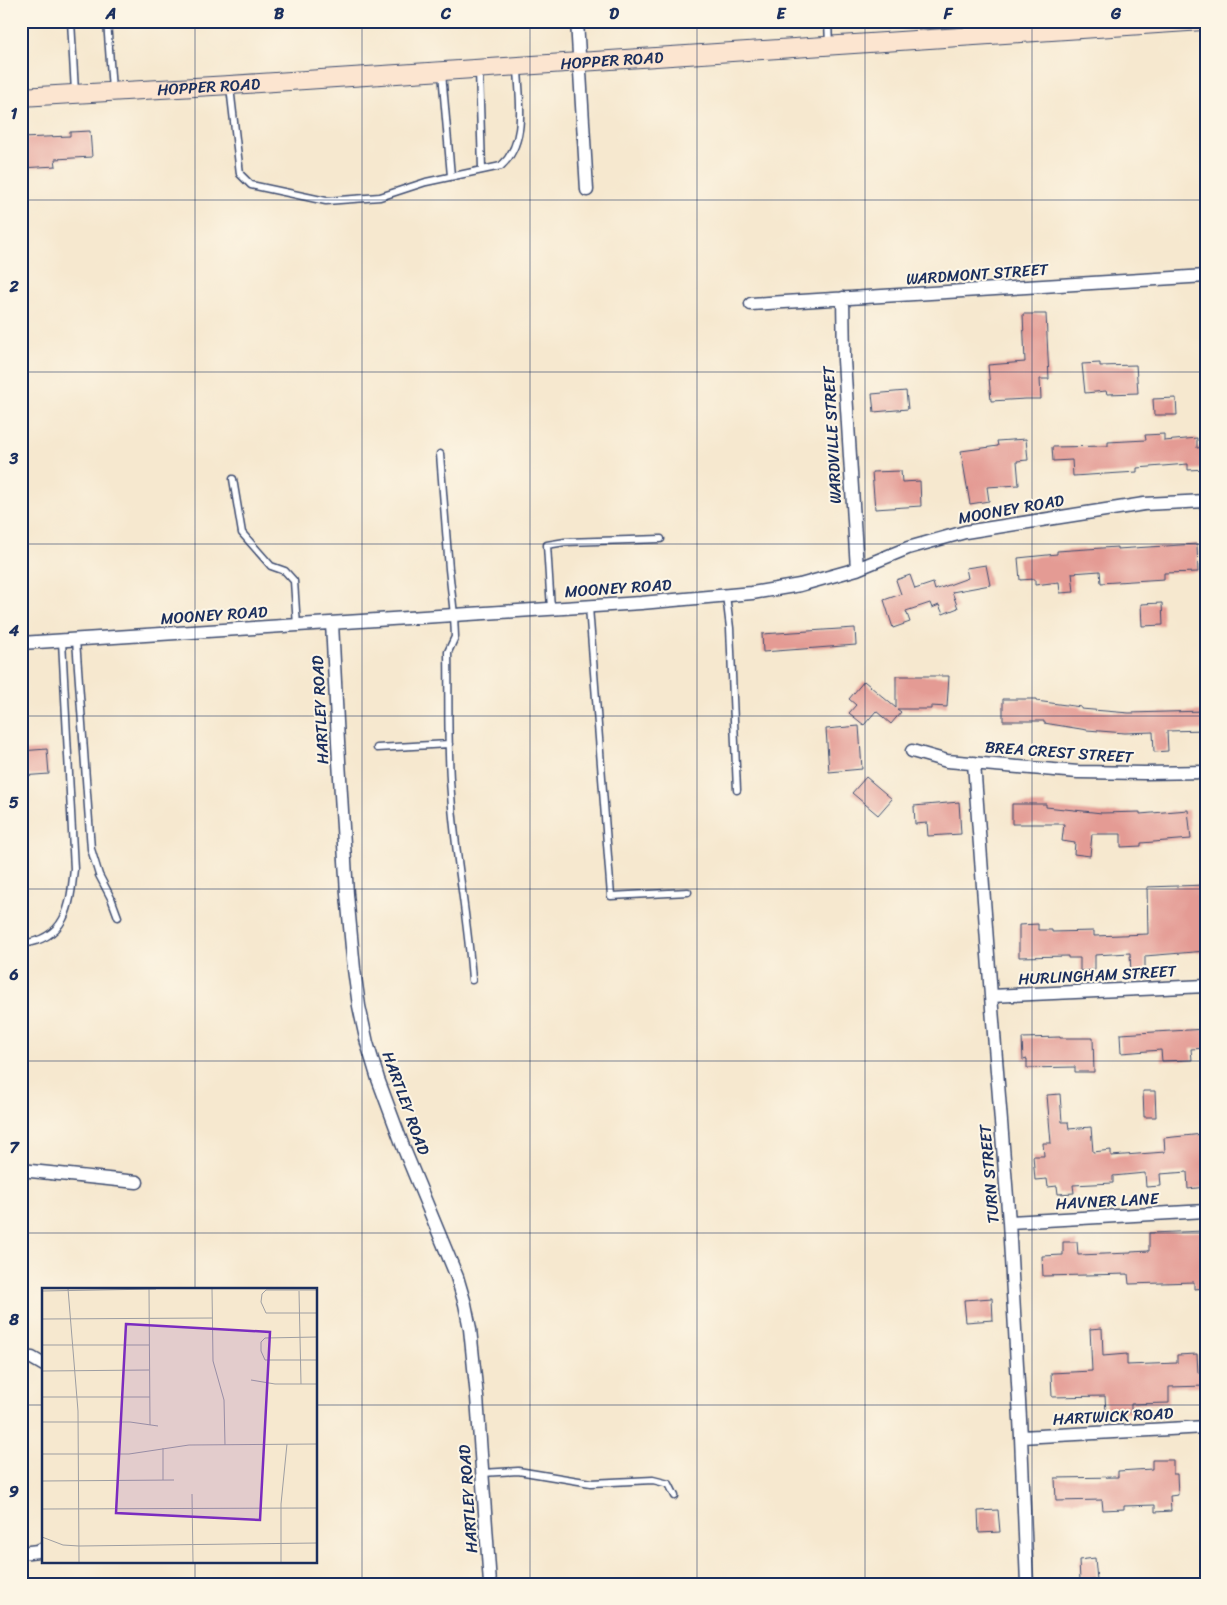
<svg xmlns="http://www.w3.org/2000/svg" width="1227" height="1605" font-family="Sriracha,sans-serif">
<rect width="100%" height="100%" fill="#fcf5e5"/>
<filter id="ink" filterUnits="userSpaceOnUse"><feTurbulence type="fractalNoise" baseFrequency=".02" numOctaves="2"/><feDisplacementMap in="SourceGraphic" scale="10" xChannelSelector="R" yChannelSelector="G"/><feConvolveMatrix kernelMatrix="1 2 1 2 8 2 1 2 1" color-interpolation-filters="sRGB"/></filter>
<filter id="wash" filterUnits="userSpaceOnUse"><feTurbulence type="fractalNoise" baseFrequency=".0096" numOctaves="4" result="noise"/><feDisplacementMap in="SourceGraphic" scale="20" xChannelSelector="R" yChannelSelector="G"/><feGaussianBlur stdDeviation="1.12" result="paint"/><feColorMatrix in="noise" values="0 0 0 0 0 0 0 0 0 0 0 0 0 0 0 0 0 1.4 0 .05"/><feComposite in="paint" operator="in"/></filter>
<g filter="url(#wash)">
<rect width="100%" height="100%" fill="#f6e8cf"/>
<g id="blocks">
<!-- building -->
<path fill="#e49b94" d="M90,131l2,26 -37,2 1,7 -35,2v-30l49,-2v-4z
M1023,314h23l3,65h-9l1,20h-15l-35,2 -3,-36 37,-3z
M1100,363v3l36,-1 2,28 -31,1 -1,-3 -21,2 -3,-29z
M906,391l2,18 -34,3 -2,-18z
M1176,398l1,17h-23l-1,-16z
M1164,434v7l33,-3v10l9,-1v22l-18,1v-6l-51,4v4l-64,4 -1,-16 -19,1 -1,-14 56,-1v-4l38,-2 -1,-5z
M1026,439l2,21 -11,1 2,24 -32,2 2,14 -19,3 -9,-53 37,-5 -1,-5z
M901,471l1,11 18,-1 1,25 -46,3 -3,-37z
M1197,544l1,28 -34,1v6l-63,4 -1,-12 -28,2 2,19 -14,1 -1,-11 -24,3v-6l-15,1 -2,-22 39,-4v-3l60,-4v2z
M986,565l4,20 -38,7 6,16 -15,6 -4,-9 -7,3 -2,-5 -24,8 4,11 -17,6 -9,-28 17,-6 -5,-14 14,-5 5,14 18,-6 2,7 33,-12 -2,-10z
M1162,603l1,22 -21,1 -1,-22z
M855,628l1,17 -93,7 -1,-18z
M896,676h53l-2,31 -16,-1v3h-34l4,3 -10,12 -15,-13 -12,14 -15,-12 7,-8 -7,-6 15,-18 32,27z
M1003,699h33v2l45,6v2l48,4 77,-2v19l-39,1 1,20 -14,1 -1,-20 -28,1 -38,-3 -43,-7v-2h-41z
M859,726l3,43 -33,3 -3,-43z
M47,749l2,25 -28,2v-25z
M866,777l26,22 -14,16 -26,-22z
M959,802l2,32 -33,2 -1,-13 -12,1 -1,-18z
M1012,804h34v3l56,6 38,-1v2l48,-4 3,29 -50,4v3l-20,1v-13h-29l-2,22 -16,-2 1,-11 -13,-2 2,-17h-52z
M1206,885v66l-61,5v17l-14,1 -1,-21 -35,2v15l-15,1v-13h-12v-2l-49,1v-32l19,-1v6h14v2l42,-1v5l54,-2 -1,-47z
M1206,1029v19l-15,1 1,11 -30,1 -1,-11 -40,3 -1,-19z
M1060,1037v1h33l1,34h-19v-5l-48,1v-9l-4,1 -1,-22z
M1143,1091h12l1,26h-12z
M1060,1094l2,28h6l1,7 22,-2 2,25 18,-2v6l54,-4 -1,-14 39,-4 3,53 -18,2 -1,-17 -27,2 1,12 -15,1 -1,-14 -32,3v7l-40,2 1,8 -16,1 -1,-8 -9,1 -1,-8 -12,1 -2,-24h11l-1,-13h8l-4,-48z
M1206,1231v57l-12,1v-7l-65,2 -1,-10 -85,2 -1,-20 21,-1v-13h14l1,13 53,-2v-1l18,-1v-18z
M992,1298l1,22 -27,2 -2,-22z
M1102,1328l1,28 24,-2v11l50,-2v-8l20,-1 1,19 8,-1v14l-37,1v16l-38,1v8h-25l-1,-16 -53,1 -1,-24 41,-2 -2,-42z
M1152,1460h21v14h4l1,21 -8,1 1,15 -16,1v-7l-31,1v3l-21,1 -1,-10 -46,1 -1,-23 63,-1v-6l34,-2z
M998,1510l2,22 -21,1 -1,-22z
M1095,1558l2,22 -17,1 -1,-21z"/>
</g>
</g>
<g filter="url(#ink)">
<use href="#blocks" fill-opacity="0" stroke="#3c4b6f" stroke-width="1"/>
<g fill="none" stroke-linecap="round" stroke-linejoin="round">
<!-- service casing -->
<g stroke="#3c4b6f" stroke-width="9">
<path id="service" d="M71,21l4,71
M107,21l5,69
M828,21l1,24
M479,70l3,99
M442,73l9,103
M230,87l10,87 11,11 75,16 54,-4 46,-15 75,-16c27,-24 18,-66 17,-98
M440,454l9,115 5,46 1,22 -7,15c1,47 -1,95 3,142 4,62 17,124 21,186
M233,479l9,54 29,33 14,5 9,10 3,45
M726,595l4,33 7,162
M589,607l22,289 77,-4
M551,609l-4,-64 18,-3 96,-3
M76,640l15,209 8,26 12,23 7,19
M377,748l72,-4
M21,944c46,-5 49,-38 53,-75l-12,-228
M482,1473l36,-2 73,12 62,-3 16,4 6,12"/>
</g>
<!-- minor casing -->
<g stroke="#3c4b6f" stroke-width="15">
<path id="minor" d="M577,21l10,169
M843,298l1,62 13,209
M751,304l455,-28
M332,623l7,138 8,133 7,75 5,37 8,37 11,36 26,70 53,128 8,27 5,25 7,68 13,187
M21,643l620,-40 111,-10 48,-8 57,-16 51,-21 57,-16 179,-28 62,-3
M912,751l35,10 131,11 67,1 61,-1
M974,763l17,233 18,226 12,215 6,147
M991,996l215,-10
M21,1170l116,12
M1009,1222l197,-11
M21,1357l11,1 12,7
M1021,1437l185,-10
M21,1553l17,-2 6,-3"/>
</g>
<!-- secondary casing -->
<g stroke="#3c4b6f" stroke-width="20">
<g id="secondary">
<path id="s1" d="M21,97l209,-12 973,-64"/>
</g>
</g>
<!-- service -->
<use href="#service" stroke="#fff" stroke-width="6"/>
<!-- minor -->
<use href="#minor" stroke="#fff" stroke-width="12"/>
<!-- secondary -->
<use href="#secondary" stroke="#fce5d0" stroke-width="18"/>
</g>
</g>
<!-- grid -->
<path fill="none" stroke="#1b2f5e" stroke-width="1" stroke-opacity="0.55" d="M195,21v1268M362,21v1563M530,21v1563M697,21v1563M865,21v1563M1032,21v1563M21,200h1185M21,372h1185M21,544h1185M21,716h1185M21,889h1185M21,1061h1185M21,1233h1185M21,1405h23M316,1405h890M195,1561v23"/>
<g text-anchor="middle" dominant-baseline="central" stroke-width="4" stroke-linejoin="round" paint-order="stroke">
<!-- street labels -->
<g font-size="16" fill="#1b2f5e" stroke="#fcf5e5">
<text stroke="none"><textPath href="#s1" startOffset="592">HOPPER ROAD</textPath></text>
<text stroke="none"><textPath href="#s1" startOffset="188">HOPPER ROAD</textPath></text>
<text transform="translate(977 274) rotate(-4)">WARDMONT STREET</text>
<text transform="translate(832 435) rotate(-93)">WARDVILLE STREET</text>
<text transform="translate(1011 509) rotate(-10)">MOONEY ROAD</text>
<text transform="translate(618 588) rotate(-4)">MOONEY ROAD</text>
<text transform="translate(214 615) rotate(-4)">MOONEY ROAD</text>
<text transform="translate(320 710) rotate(-93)">HARTLEY ROAD</text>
<text transform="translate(1059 752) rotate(4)">BREA CREST STREET</text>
<text transform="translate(1097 975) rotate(-3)">HURLINGHAM STREET</text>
<text transform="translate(406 1103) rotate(70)">HARTLEY ROAD</text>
<text transform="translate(989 1174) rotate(-95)">TURN STREET</text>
<text transform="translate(1107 1201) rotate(-3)">HAVNER LANE</text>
<text transform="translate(1113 1416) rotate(-3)">HARTWICK ROAD</text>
<text transform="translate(468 1499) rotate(-94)">HARTLEY ROAD</text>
</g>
</g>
<!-- overview -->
<g transform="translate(42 1288)">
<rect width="275" height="275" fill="#f6e8cf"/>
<path fill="none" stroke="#9e9ea2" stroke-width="1" d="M26,1l10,122 1,151M107,1l1,136M170,1l1,72 11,39 1,45M275,2h-51l-4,4 -1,8 5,11h51M0,3l114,-2M257,3l2,93M0,31l170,-1M275,49l-52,1 -4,4v9l4,9h52M0,57h107M0,83l107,-1M209,92l24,4h42M0,109h108M0,134h88l28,4M0,166h87l60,-9 128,-1M121,192v-32M0,193l132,-1M150,206l1,68M0,221l275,-1M0,249l21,8 16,1 238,-3M239,274v-58l6,-60"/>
<path fill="#7b2cbf" fill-opacity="0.15" stroke="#7b2cbf" stroke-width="2.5" d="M84,36l144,8 -10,188 -144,-7z"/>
<rect width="275" height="275" fill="none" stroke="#1b2f5e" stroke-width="2.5"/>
</g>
<!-- margin -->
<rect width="1227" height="1605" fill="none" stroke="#fcf5e5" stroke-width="55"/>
<rect x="28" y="28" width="1172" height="1550" fill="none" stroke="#1b2f5e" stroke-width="2"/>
<g font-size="16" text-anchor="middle" font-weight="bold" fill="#1b2f5e">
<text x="111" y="19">A</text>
<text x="279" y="19">B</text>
<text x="446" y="19">C</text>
<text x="614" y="19">D</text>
<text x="781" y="19">E</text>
<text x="948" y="19">F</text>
<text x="1116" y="19">G</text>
<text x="14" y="119">1</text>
<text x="14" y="292">2</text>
<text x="14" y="464">3</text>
<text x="14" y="636">4</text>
<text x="14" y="808">5</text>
<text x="14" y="980">6</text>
<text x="14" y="1153">7</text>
<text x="14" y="1325">8</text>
<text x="14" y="1497">9</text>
</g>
</svg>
